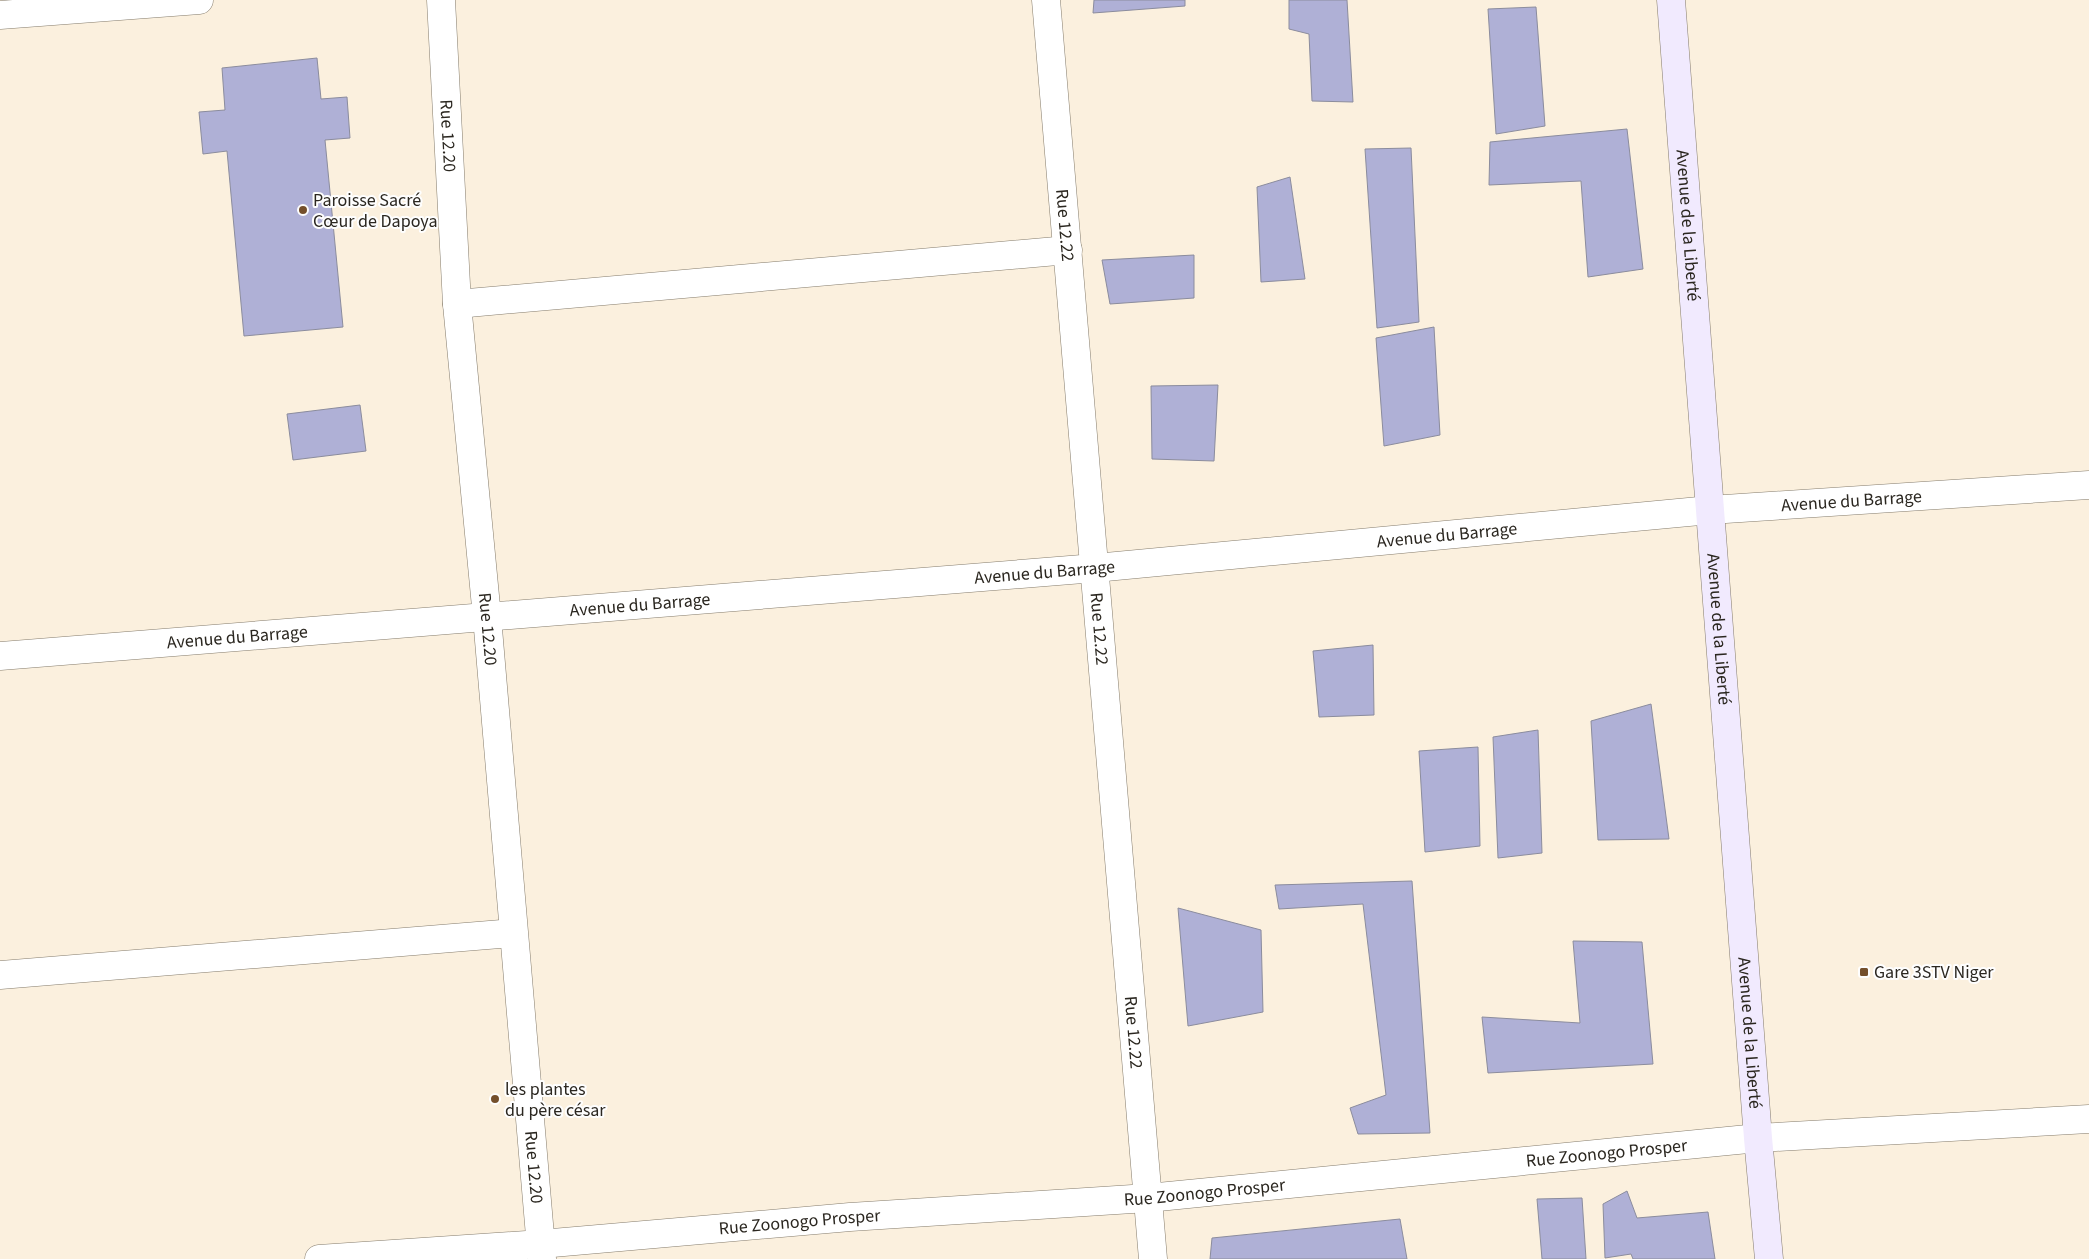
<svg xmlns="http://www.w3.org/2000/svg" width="2089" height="1259" font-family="'Source Sans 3',sans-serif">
<rect width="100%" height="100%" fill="#fbf0de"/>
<!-- building -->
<path fill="#afb0d6" stroke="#8b8c9d" d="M1094,0h91v6l-92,7z
M1289,0h58l6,102 -41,-1 -3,-67 -20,-5z
M1536,7l9,119 -49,8 -8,-125z
M317,58l4,41 26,-2 3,41 -25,2 18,187 -99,9 -17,-185 -24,3 -4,-42 26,-2 -3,-42z
M1627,129l16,140 -55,8 -7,-96 -92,4 1,-43z
M1411,148l8,174 -42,6 -12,-179z
M1290,177l15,102 -44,3 -4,-95z
M1194,255v43l-84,6 -8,-44z
M1434,327l6,108 -56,11 -8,-108z
M1218,385l-4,76 -62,-2 -1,-73z
M360,405l6,46 -73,9 -6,-46z
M1373,645l1,70 -55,2 -6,-66z
M1651,704l18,135 -71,1 -7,-119z
M1538,730l4,123 -44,5 -5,-121z
M1478,747l2,99 -55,6 -6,-101z
M1412,881l18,252 -72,1 -8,-26 36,-13 -23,-191 -84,5 -4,-24z
M1178,908l83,22 2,82 -75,14z
M1573,941l69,1 11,122 -165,9 -6,-56 98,6z
M1627,1191l10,27 71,-6 7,47h-82l-2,-5 -26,4 -2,-54z
M1582,1198l4,61h-44l-5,-60z
M1400,1219l7,40h-197l2,-21z"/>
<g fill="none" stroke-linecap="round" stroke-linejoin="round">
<!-- street casing -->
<g stroke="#857c6c" stroke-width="29">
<g id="street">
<path id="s1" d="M441,0l16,304 30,313 55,642"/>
<path id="s2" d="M1046,0l107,1259"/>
<path d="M0,15l199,-15"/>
<path d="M457,304l611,-54"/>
<path id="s3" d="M0,656l1095,-88 615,-58 379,-25"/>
<path d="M0,975l513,-42"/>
<path id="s4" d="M319,1259l222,-15 309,-27 298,-19 610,-60 331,-19"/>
</g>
</g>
<!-- secondary casing -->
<g stroke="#857c6c" stroke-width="29">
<g id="secondary">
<path id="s5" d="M1671,0l87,1138 11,121"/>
</g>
</g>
<!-- street -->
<use href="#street" stroke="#fff" stroke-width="28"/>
<!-- secondary -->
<use href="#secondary" stroke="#f1eafe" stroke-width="28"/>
</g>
<!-- markers -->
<g fill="#744f2b" stroke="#fefefe" stroke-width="2">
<circle cx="303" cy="210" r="5"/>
<rect x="1859" y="967" width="10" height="10" rx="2.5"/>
<circle cx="495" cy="1099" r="5"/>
</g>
<g text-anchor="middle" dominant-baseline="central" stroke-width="4" stroke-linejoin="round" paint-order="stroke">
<!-- street labels -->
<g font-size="18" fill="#2b2720" stroke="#fefefe">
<text stroke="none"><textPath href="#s1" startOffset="136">Rue 12.20</textPath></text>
<text stroke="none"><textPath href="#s2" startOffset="226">Rue 12.22</textPath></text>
<text stroke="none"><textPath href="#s5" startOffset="226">Avenue de la Liberté</textPath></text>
<text stroke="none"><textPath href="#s3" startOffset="1858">Avenue du Barrage</textPath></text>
<text stroke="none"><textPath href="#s3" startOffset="1452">Avenue du Barrage</textPath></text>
<text stroke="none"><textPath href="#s3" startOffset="1048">Avenue du Barrage</textPath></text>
<text stroke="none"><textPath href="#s3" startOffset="642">Avenue du Barrage</textPath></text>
<text stroke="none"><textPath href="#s2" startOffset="631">Rue 12.22</textPath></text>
<text stroke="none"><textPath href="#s1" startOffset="631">Rue 12.20</textPath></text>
<text stroke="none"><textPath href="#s5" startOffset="631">Avenue de la Liberté</textPath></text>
<text stroke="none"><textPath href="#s3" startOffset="238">Avenue du Barrage</textPath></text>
<text stroke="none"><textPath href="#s2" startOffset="1036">Rue 12.22</textPath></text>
<text stroke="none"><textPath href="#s5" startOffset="1036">Avenue de la Liberté</textPath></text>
<text stroke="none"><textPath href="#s4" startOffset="1292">Rue Zoonogo Prosper</textPath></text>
<text stroke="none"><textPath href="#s1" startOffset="1171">Rue 12.20</textPath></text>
<text stroke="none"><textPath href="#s4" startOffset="888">Rue Zoonogo Prosper</textPath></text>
<text stroke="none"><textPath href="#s4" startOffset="482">Rue Zoonogo Prosper</textPath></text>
</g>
<!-- poi labels -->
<g font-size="18" fill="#2b2720" stroke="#fefefe" text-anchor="start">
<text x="313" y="200">Paroisse Sacré<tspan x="313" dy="21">Cœur de Dapoya</tspan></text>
<text x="1874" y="972">Gare 3STV Niger</text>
<text x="505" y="1089">les plantes<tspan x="505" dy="21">du père césar</tspan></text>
</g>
</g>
</svg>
